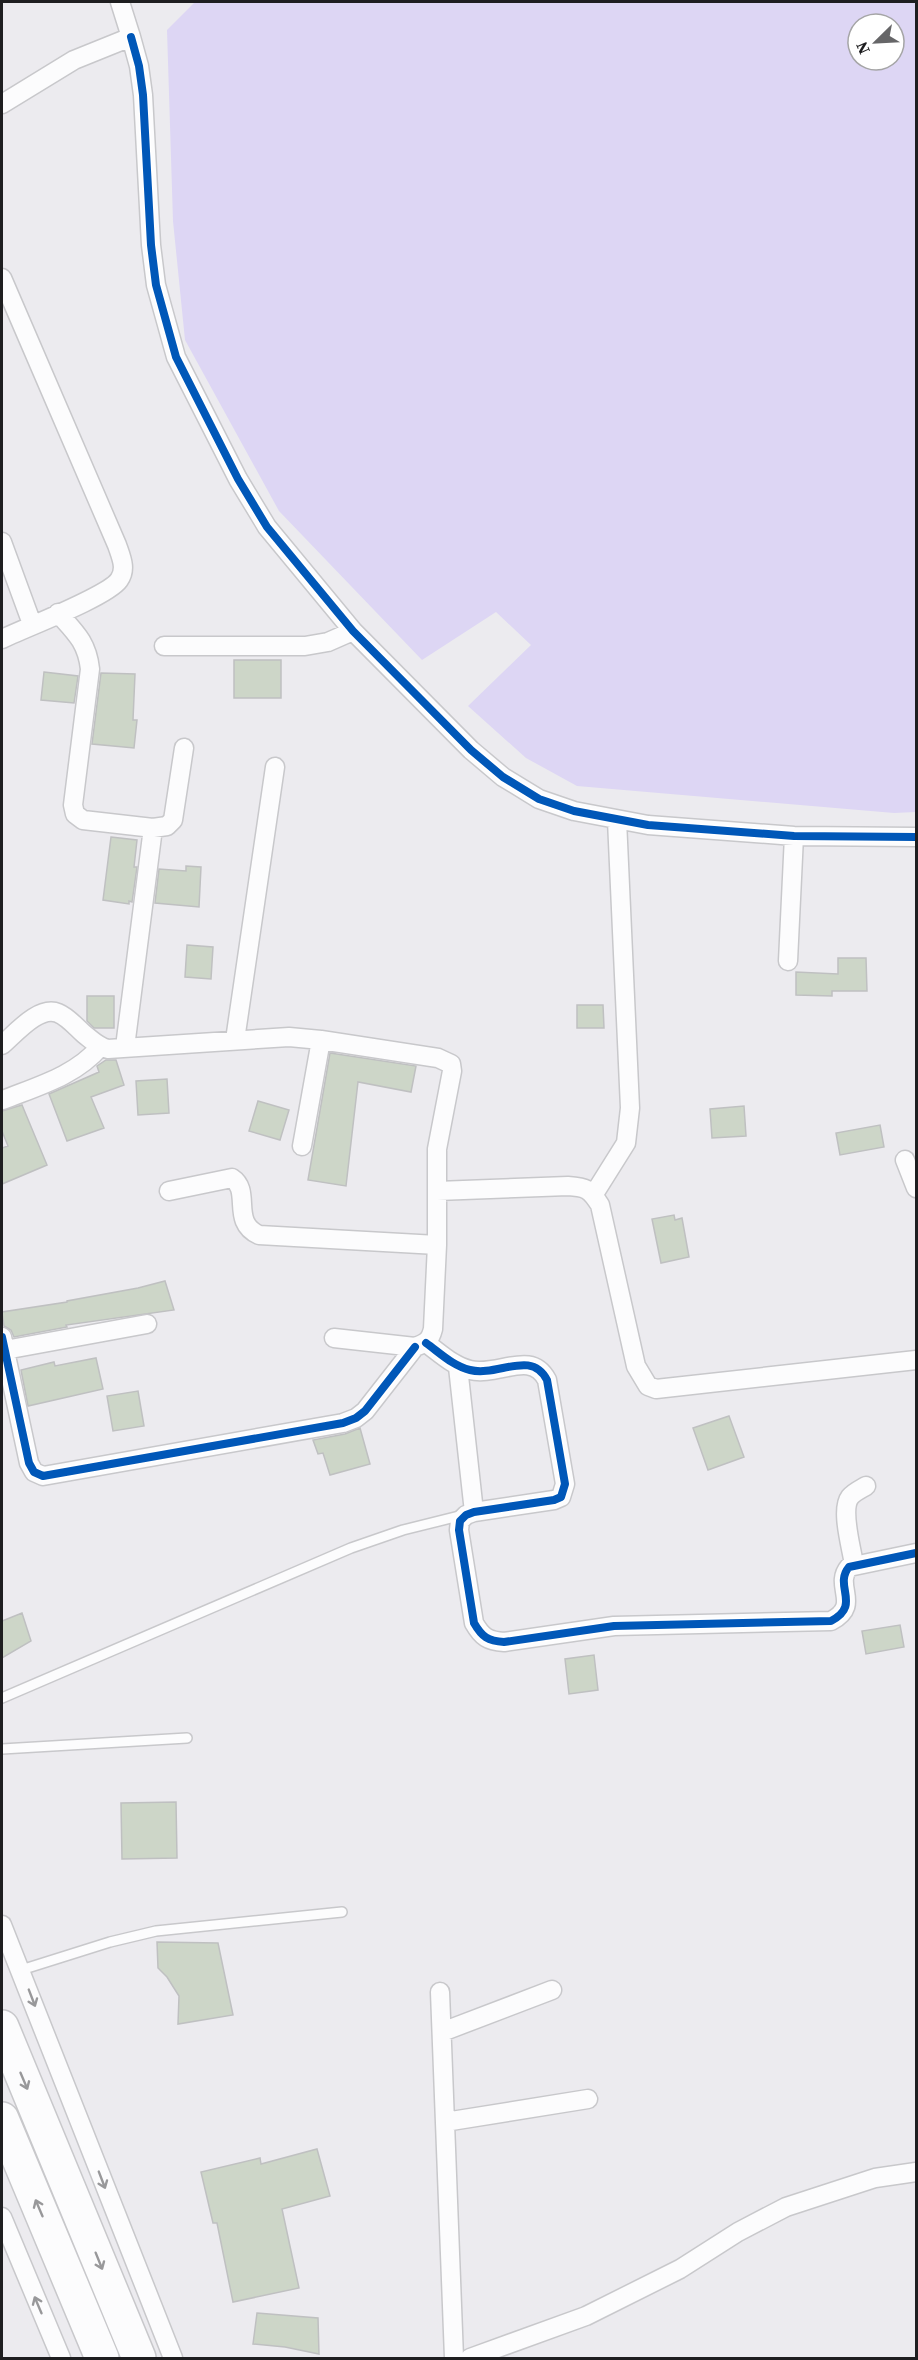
<svg xmlns="http://www.w3.org/2000/svg" width="918" height="2360" font-family="'Source Serif 4',serif">
<rect width="100%" height="100%" fill="#ecebef"/>
<!-- green -->
<path fill="#ddd6f4" fill-rule="evenodd" d="M195,2h721v810l-22,1 -317,-27 -51,-28 -58,-52 63,-61 -35,-33 -74,48 -143,-149 -94,-171 -12,-119 -6,-191zM858,24h36v36h-36z"/>
<!-- building -->
<path fill="#cdd6c8" stroke="#bfc0c1" stroke-width="1.5" d="M234,660h47v38h-47z
M44,672l34,4 -4,27 -33,-3z
M101,673l34,1 -2,46h4l-3,28 -42,-4z
M111,837l26,3 -3,27h3l-5,35 -3,-1v3l-26,-4z
M186,866l15,1 -2,40 -44,-4 4,-34 27,2z
M187,945l26,2 -2,32 -26,-2z
M838,958h28l1,33h-35v5l-36,-1v-23l42,2z
M87,996h27v32h-20l-7,-7z
M577,1005h26l1,23h-27z
M330,1053l86,13 -5,26 -53,-10 -12,104 -38,-6z
M106,1060h10l8,25 -33,12 13,31 -37,13 -18,-47 50,-22 -2,-6z
M167,1079l2,34 -31,2 -2,-34z
M258,1101l31,9 -9,30 -31,-9z
M22,1105l25,60 -45,19v-36l6,-2 -6,-15v-20z
M744,1106l2,30 -34,2 -2,-29z
M880,1125l4,22 -44,8 -4,-22z
M674,1215l1,5 7,-2 7,39 -28,6 -9,-44z
M165,1281l9,29 -108,15 1,2 -53,10 -3,-7 -7,-4 -2,-14 65,-10v-1l71,-13z
M96,1358l7,31 -75,17 -7,-36 33,-8 1,4z
M138,1391l6,35 -31,5 -6,-35z
M729,1416l15,41 -36,13 -15,-42z
M360,1428l10,36 -40,11 -7,-22 -5,1 -5,-14 32,-6z
M22,1613l9,28 -29,17v-37z
M900,1625l4,22 -38,7 -4,-23z
M594,1655l4,35 -29,4 -4,-35z
M176,1802l1,56 -55,1 -1,-56z
M157,1942l61,1 15,72 -55,9 1,-28 -12,-19 -9,-9z
M317,2149l13,47 -48,13 17,79 -66,14 -16,-79h-4l-12,-51 59,-14 1,6z
M257,2313l61,5 1,36 -34,-7 -32,-3z"/>
<g fill="none" stroke-linecap="round" stroke-linejoin="round">
<!-- lane casing -->
<g stroke="#c8c8cb" stroke-width="12">
<path id="lane" d="M2,1698l349,-150 52,-18 60,-15
M2,1749l185,-11
M21,1970l89,-28 46,-11 186,-19"/>
</g>
<!-- street casing -->
<g stroke="#c8c8cb" stroke-width="21">
<path id="street" d="M131,37l8,29 4,29 8,150 5,40 20,72 62,122 29,48 86,104 118,119 32,27 36,22 35,12 74,14 146,11 122,1
M2,104l72,-44 57,-23 -11,-35
M2,278l115,267c4,12 10,24 2,35 -12,17 -95,48 -117,59
M2,542l30,82
M58,613c17,19 29,29 32,56l-17,136 2,9 8,6 70,8 14,-2 6,-6 11,-72
M164,646h141l23,-4 25,-11
M788,961l6,-125
M235,1040l40,-273
M321,1040l117,18 13,6 1,7 -15,78v96l-4,84c-3,12 -7,14 -18,18l-81,-9
M2,1045c13,-11 37,-40 56,-32 10,4 18,14 26,21 8,6 14,13 24,15l181,-12 32,3 -19,106
M125,1047l28,-219
M3,1100c35,-14 72,-24 97,-53
M905,1160l11,28
M169,1191l63,-13c20,13 -2,44 27,57l178,10
M437,1191l131,-5c18,1 22,3 32,19l36,161 12,20 8,3 260,-29
M594,1194l32,-51 4,-35 -13,-288
M2,1337l27,126 5,9 9,4 300,-53 13,-5 9,-7 50,-64
M426,1343c14,10 27,23 44,27 28,7 61,-21 77,10l18,104 -4,13 -7,3 -80,12 -8,3 -6,6 -1,9 15,93c8,14 14,18 30,19l110,-16 217,-5c31,-16 2,-35 18,-54l67,-14
M5,1350l142,-26
M458,1367l16,145
M854,1565c-2,-16 -14,-55 -4,-68 4,-5 11,-8 16,-11
M2,1925l171,433
M440,1992l14,366
M442,2032l110,-42
M445,2122l143,-23
M2,2217l59,141
M470,2358l116,-42 94,-47 58,-37 48,-25 89,-29 41,-6"/>
</g>
<!-- highway casing -->
<g stroke="#c8c8cb" stroke-width="36">
<path id="highway" d="M2,2027l137,331
M2,2119l100,239"/>
</g>
<!-- lane -->
<use href="#lane" stroke="#fcfcfd" stroke-width="9"/>
<!-- street -->
<use href="#street" stroke="#fcfcfd" stroke-width="18"/>
<!-- highway -->
<use href="#highway" stroke="#fcfcfd" stroke-width="33"/>
<!-- cycleway casing -->
<g stroke="#fff" stroke-width="11">
<path id="cycleway" d="M131,37l8,29 4,29 8,150 5,40 20,72 62,122 29,48 86,104 118,119 32,27 36,22 35,12 74,14 146,11 122,1
M2,1337l27,126 5,9 9,4 300,-53 13,-5 9,-7 50,-64
M426,1343c14,10 27,23 44,27 28,7 61,-21 77,10l18,104 -4,13 -7,3 -80,12 -8,3 -6,6 -1,9 15,93c8,14 14,18 30,19l110,-16 217,-5c31,-16 2,-35 18,-54l67,-14"/>
</g>
<!-- cycleway -->
<use href="#cycleway" stroke="#0057b8" stroke-width="8"/>
</g>
<!-- one-way arrows -->
<defs><path id="oneway-shaft" d="M-6 0H5M1.5-3L5.5 0L1.5 3" fill="none" stroke-width="1.6" stroke-linecap="round" stroke-linejoin="round" transform="scale(1.5)"/></defs>
<g stroke="#98989a">
<use href="#oneway-shaft" transform="translate(32 1998) rotate(69)"/>
<use href="#oneway-shaft" transform="translate(24 2081) rotate(67)"/>
<use href="#oneway-shaft" transform="translate(102 2180) rotate(69)"/>
<use href="#oneway-shaft" transform="translate(39 2208) rotate(-113)"/>
<use href="#oneway-shaft" transform="translate(99 2261) rotate(68)"/>
<use href="#oneway-shaft" transform="translate(38 2305) rotate(-113)"/>
</g>
<!-- border -->
<rect width="918" height="2360" fill="none" stroke="#1e1e20" stroke-width="6"/>
<!-- north arrow -->
<g transform="translate(876 42) rotate(246)"><circle r="28" fill="#ffffff" stroke="#a5a5a6" stroke-width="1.5"/>
<path d="M0-4.5L10 22L0 15L-10 22Z" fill="#666668"/>
<text y="-9" font-size="16" font-weight="bold" text-anchor="middle" fill="#1e1e20">N</text>
</g>
</svg>
